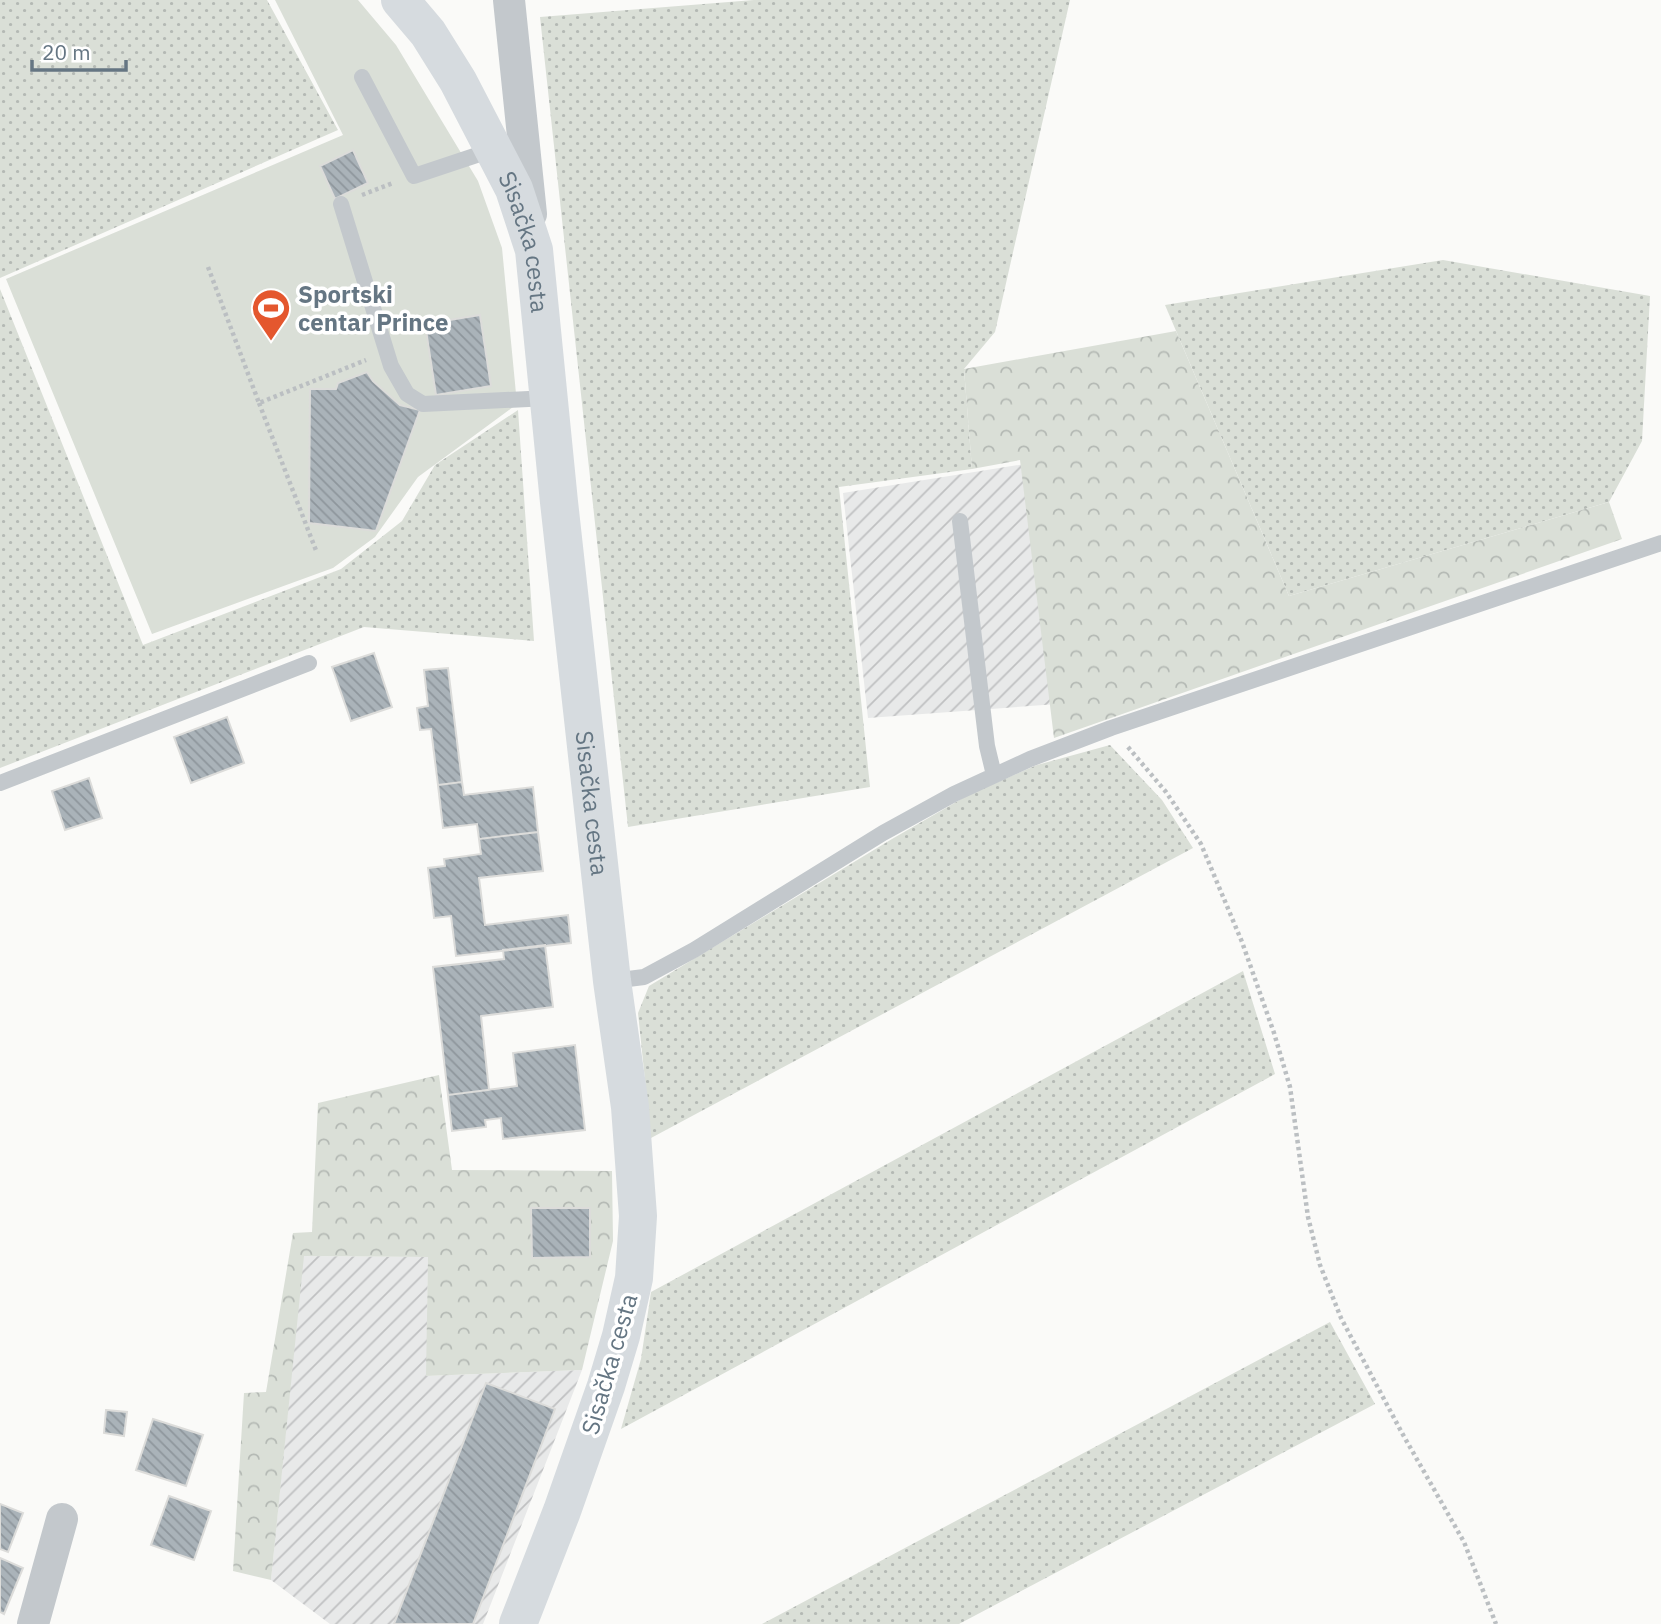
<svg xmlns="http://www.w3.org/2000/svg" width="1661" height="1624" font-family="'IBM Plex Sans',sans-serif">
<defs>
<pattern id="industrial-furrows" width="10" height="10" patternUnits="userSpaceOnUse" patternTransform="scale(1.75)"><rect width="10" height="10" fill="#e8e9e9"/><path d="M-1 1l2-2M0 10L10 0M9 11l2-2" fill="none" stroke="#c0c1c2"/></pattern>
<pattern id="grass-dots" width="8" height="8" patternUnits="userSpaceOnUse" patternTransform="scale(1.75)"><rect width="8" height="8" fill="#dadfd7"/><path d="M2 2h.1M6 6h.1" fill="none" stroke="#b4b9b4" stroke-width="1.8" stroke-linecap="round"/></pattern>
<pattern id="forest-crowns" width="20" height="18" patternUnits="userSpaceOnUse" patternTransform="scale(1.75)"><rect width="20" height="18" fill="#dadfd7"/><path d="M2 6a3 3 0 1 1 6 0M12 15a3 3 0 1 1 6 0" fill="none" stroke="#b4b9b4"/></pattern>
<pattern id="building-back-hatch" width="6" height="6" patternUnits="userSpaceOnUse" patternTransform="scale(1.75)"><rect width="6" height="6" fill="#aab3b9"/><path d="M-1 5l2 2M0 0l6 6M5-1l2 2" fill="none" stroke="#8e969c"/></pattern>
</defs>
<rect width="100%" height="100%" fill="#fafaf8"/>
<!-- industrial -->
<path fill="url(#industrial-furrows)" d="M1025,464l32,240 -189,14 -25,-225z
M303,1256l125,1 -1,119 155,-6 -99,254h-153l-59,-44z"/>
<!-- grass -->
<path fill="url(#grass-dots)" d="M0,0h267l71,130 -338,148z
M754,0h316l-75,332 -31,37 8,100 -133,18 31,300 -242,40 -88,-810z
M1443,260l207,36 -8,145 -33,61 -320,94 -124,-291z
M0,289l143,356 198,-76 61,-48 33,-56 83,-55 16,231 -170,-14 -364,141z
M1110,745l52,55 31,48 -542,290 -13,-125 11,-27 243,-147 78,-45 67,-29z
M1243,971l32,103 -654,355 20,-70 10,-67z
M1330,1322l45,82 -416,220h-197z"/>
<!-- forest -->
<path fill="url(#forest-crowns)" d="M1176,331l113,265 320,-94 13,37 -568,199 -34,-278 -48,9 -8,-100z
M439,1075l13,95 160,1 1,70 -31,129 -156,6 2,-119 -124,-1 -33,324 -38,-9 11,-178 22,-1 27,-159 19,-1 6,-129z"/>
<!-- park -->
<path fill="#dadfd7" d="M275,0h83l38,45 82,136 24,67 15,156 -99,73 -43,60 -42,31 -181,66 -146,-355 337,-144z"/>
<!-- building -->
<path fill="url(#building-back-hatch)" stroke="#dcdcda" stroke-width="2" d="M353,150l15,33 -33,16 -15,-33z
M480,315l11,71 -55,9 -11,-71z
M367,372l6,9 27,24 20,5 -44,121 -67,-8 1,-134h26l2,-6z
M374,653l18,54 -41,14 -19,-54z
M448,668l14,114 -24,3 -7,-56 -11,1 -3,-22 11,-2 -4,-36z
M227,717l17,46 -53,20 -17,-46z
M89,778l13,40 -37,12 -13,-39z
M462,782l2,13 69,-8 5,45 -59,7 -2,-15 -34,4 -5,-43z
M538,832l5,39 -64,7 6,47 83,-10 3,28 -115,13 -5,-40 -17,2 -6,-50 17,-2 -1,-7 37,-5 -2,-15z
M545,945l8,62 -72,9 8,74 -41,5 -15,-128 71,-8 -1,-9z
M575,1045l10,85 -82,9 -2,-21 -16,2 1,7 -34,4 -4,-36 69,-9 -4,-33z
M531,1208h59v49l-58,1z
M486,1383l69,26 -82,215h-79z
M106,1410l21,2 -3,24 -20,-3z
M153,1419l50,16 -17,51 -50,-16z
M169,1496l42,15 -17,49 -43,-15z
M0,1504l23,9 -15,39 -8,-3z
M0,1558l23,10 -19,46 -4,-2z"/>
<g fill="none" stroke-linecap="round" stroke-linejoin="round">
<!-- path -->
<path stroke="#bbbfc2" stroke-width="4.5" stroke-dasharray="3.5 3.5" stroke-linecap="butt" d="M362,195l31,-12
M208,267l51,136 107,-43
M259,403l58,150
M1128,747l38,45 35,52 41,98 32,91 16,54 18,130 12,48 21,53 61,115 62,109 32,82"/>
<!-- service -->
<path stroke="#c3c8cc" stroke-width="16" d="M362,77l52,99 81,-27
M341,204l50,162 16,28 16,10 126,-6
M960,521l27,225 7,29
M0,783l309,-120
M612,981l32,-4 50,-27 189,-117 71,-39 76,-35 81,-31 550,-185"/>
<!-- minor -->
<path stroke="#c3c8cc" stroke-width="32" d="M509,0l22,214
M33,1624l29,-105"/>
<!-- secondary -->
<path stroke="#d6dbdf" stroke-width="38" id="s1" d="M400,0l28,33 30,48 56,108 20,61 25,252 53,479 18,126 8,109 -4,62 -13,58 -15,50 -44,125 -44,113"/>
</g>
<!-- icons -->
<defs>
<g id="stadium-pin" transform="scale(2.0125)"><path d="M0 17L-7.5 6A9.5 9.5 0 1 1 7.5 6Z" fill="#e4572e" stroke="#fff"/><path d="M0-5a6.5 5 0 1 0 0 10a6.5 5 0 1 0 0-10ZM-3.5-1.8h7v3.6h-7Z" fill="#fff"/></g>
</defs>
<g fill-rule="evenodd">
<use href="#stadium-pin" x="271" y="308"/>
</g>
<g text-anchor="middle" dominant-baseline="central" stroke-width="7" stroke-linejoin="round" paint-order="stroke">
<!-- street labels -->
<g font-size="24" fill="#657683" stroke="#fff">
<text stroke="none"><textPath href="#s1" startOffset="276">Sisačka cesta</textPath></text>
<text stroke="none"><textPath href="#s1" startOffset="842">Sisačka cesta</textPath></text>
<text transform="translate(609 1364) rotate(-74)">Sisačka cesta</text>
</g>
<!-- poi labels -->
<g font-size="24" font-weight="bold" fill="#657683" stroke="#fff" text-anchor="start">
<text x="298" y="294">Sportski<tspan x="298" dy="28">centar Prince</tspan></text>
</g>
</g>
<!-- scale -->
<path d="M32 60v10h94v-10" fill="none" stroke="#657683" stroke-width="3.5"/>
<text x="42" y="60" font-size="21" fill="#657683" stroke="#ffffff" stroke-width="5" paint-order="stroke">20 m</text>
</svg>
